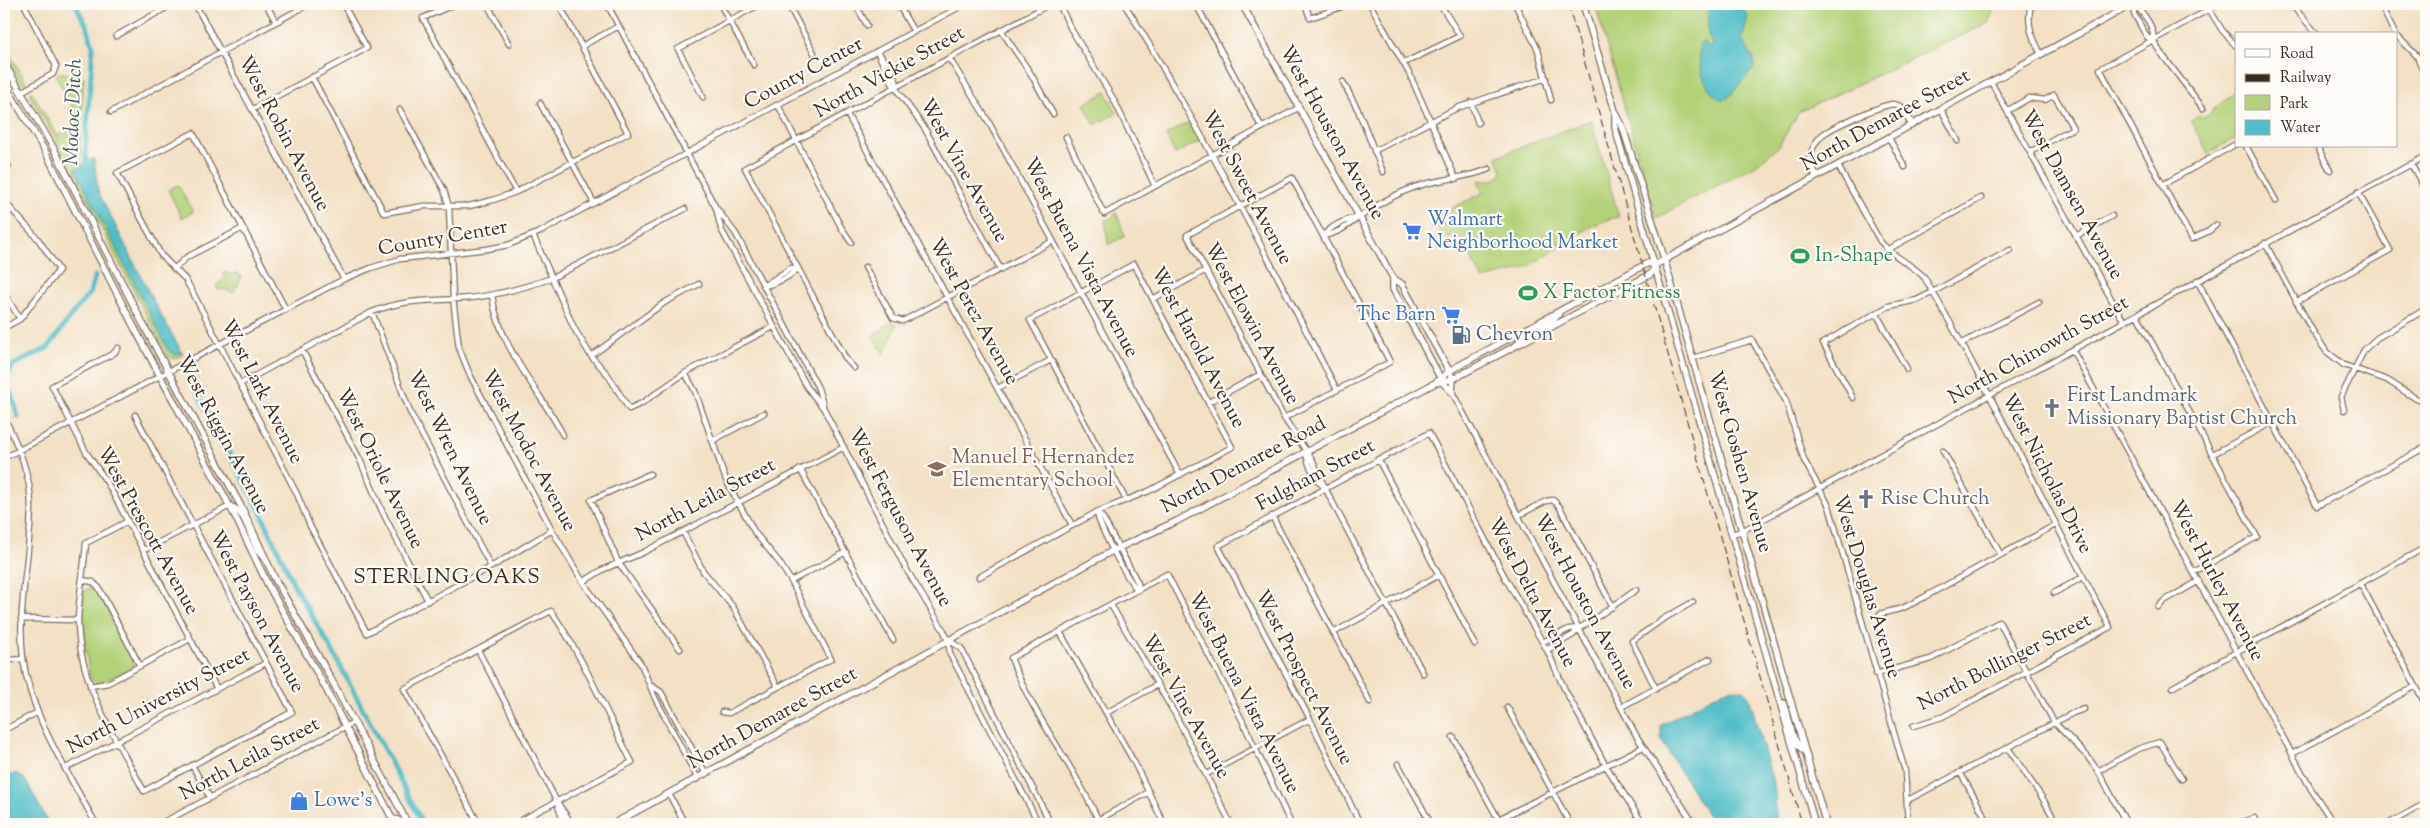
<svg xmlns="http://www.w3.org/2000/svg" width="2430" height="828" font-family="'Sorts Mill Goudy',serif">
<rect width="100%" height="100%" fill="#fdfcf7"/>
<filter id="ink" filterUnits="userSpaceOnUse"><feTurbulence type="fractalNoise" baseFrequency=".02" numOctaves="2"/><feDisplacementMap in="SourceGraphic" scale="10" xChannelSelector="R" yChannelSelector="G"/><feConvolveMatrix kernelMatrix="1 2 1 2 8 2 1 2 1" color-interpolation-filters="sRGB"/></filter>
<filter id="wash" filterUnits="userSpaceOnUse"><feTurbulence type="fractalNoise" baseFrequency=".0096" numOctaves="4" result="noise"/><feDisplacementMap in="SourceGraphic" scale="20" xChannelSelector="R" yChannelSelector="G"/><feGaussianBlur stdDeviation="1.12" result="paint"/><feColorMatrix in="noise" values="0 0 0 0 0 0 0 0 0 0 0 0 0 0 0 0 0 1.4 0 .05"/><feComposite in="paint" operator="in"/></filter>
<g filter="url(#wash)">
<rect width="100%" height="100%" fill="#f3e0c5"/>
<!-- green -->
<path fill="#b3d178" stroke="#777e4b" d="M1595,4h401l-8,19 -189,89 -21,35 -22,18 -100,53z
M4,44l23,40 -6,-1 -17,-31z
M59,72l25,6 -4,58 1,31 -6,2 94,182 7,4 6,-3 1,3 -10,4 -6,-4 -112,-217 -25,-42 1,-5 27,45 18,-10 1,-10 -21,-40z
M1106,92l11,21 -22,12 -11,-21z
M2236,92v46l-28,15 -17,-31 6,-6 6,2 5,-2 5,-7z
M1591,120l28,97c-36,6 -63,36 -95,51 -13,6 -28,6 -41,12l-24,-45 -8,4 -2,-3 -5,3 -11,-22 50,-24 -5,-12c11,-2 20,2 24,-11l-5,-11 1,-3z
M1190,122l11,18 -26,14 -9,-19z
M178,185l15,27 -11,6 -14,-28z
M1116,212l9,24 -17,9 -3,-25 5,-1z
M227,272l1,3 9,-2 5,4 -4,6 1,2 -4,2 1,3 -4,3 -2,-3 -3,2 -1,-3 -8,1 -2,-4 8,-9 -2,-3z
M891,322l6,3 -13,29 -12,-18z
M91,587l6,3 38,71 -4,8 -34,15 -7,-6 -6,-39 -1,-47z"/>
<!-- water -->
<path fill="#50bdc7" stroke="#467472" d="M1708,4h31l9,12 -6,24 12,19 1,8 -27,31 -5,2c-20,-8 -26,-36 -23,-56l4,-2 4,6 5,-3 -5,-9z
M94,158l4,33 58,115 26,46 -6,3 -7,-4 -94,-182z
M1734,688l9,2 6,6 28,101 -3,6 4,12 -4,9h-61l-52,-84v-15l63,-35z
M16,773l9,6 24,45h-45v-46z"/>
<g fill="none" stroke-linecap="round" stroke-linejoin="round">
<!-- canal -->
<path stroke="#50bdc7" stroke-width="5" d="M75,4l12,22 6,21 -8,105 3,17
M190,379l72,136 33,72 38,65 90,172
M18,417l-4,-16 -8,-20 7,-16 35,-17 25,-35 17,-20 5,-17"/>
</g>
</g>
<g filter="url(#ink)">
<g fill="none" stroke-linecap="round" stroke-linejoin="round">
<!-- minor casing -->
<g stroke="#7b6a58" stroke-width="7">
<path id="minor" d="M195,4l149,275
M266,4l10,18
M455,4l-32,14 93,174
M487,4l22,40
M607,4l109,204 5,21 86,158 17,22 81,158 39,64 4,9 2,14 89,170
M720,4l34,61
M788,4l26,49
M855,4l12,21
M898,4l16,28
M1059,4l12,25 43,71 41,86
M1124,4c24,35 43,72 64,108 52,91 100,185 149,278
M1196,4l66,124
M1305,4l5,14 40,-14
M1370,4l40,71 46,104
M1515,4l23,46 13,50
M2031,4c-5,20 1,33 10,50
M2133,4l1,10 13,23 6,3 7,12 43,56
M2133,4c10,8 22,23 20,36
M2291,4l26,30
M2380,4l15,30
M2209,9l13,21 14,16
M1001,30l30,44 22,40
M2396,35l21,21 9,21
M116,36l57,-32
M582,46l37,-20
M877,51l15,32 33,46 76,141
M879,53l17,27 1,7
M949,58l38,61 193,356
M1404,63l56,-27 -20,-32
M312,77l72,136 40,-7h45l24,-6 23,-8 112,-59 -69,-129
M1343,82l15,28 25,62
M1991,82l133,240
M21,92l32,-18 3,-8 -32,-62
M703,97l-25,-48 82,-45
M1471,102l7,21
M540,103l54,100
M778,105l63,122 10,15
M1902,107l8,16
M253,109l114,-61 -24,-44
M1941,109l17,32
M400,110l44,80 5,17 4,91 6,50 11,27 82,155 31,52 58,82 14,34 43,81
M2007,111l22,-13 16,2 9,-5 19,33 -43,24
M111,112l198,-108
M847,114l225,411
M1066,137l38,77 194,-106
M1889,138l16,29
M2246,146l30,55
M2317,146l13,24
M1374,151l83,-43 89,-30
M1809,159l8,17
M2411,164l15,27
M1838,166l42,75c12,16 31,22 44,36 67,114 123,234 186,350l-168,90 -29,9
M4,171l4,-5
M1817,177l-9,-12c2,-11 5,-21 13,-29 10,-9 56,-29 71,-32 13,1 17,10 20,21
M2164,184l72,-40
M4,201l34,38 21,31 -39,49 -16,9
M717,209l19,25 82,154 5,17
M2216,225l-7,6 -17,8 -92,-170 119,-65
M533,235l41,93 17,28 17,19 21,34 13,-6 43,-30 88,-46
M1323,236c15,-2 25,-11 37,-19 18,-13 43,-27 65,-33 22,-6 43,-6 64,-15
M1323,236c8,-10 22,-16 35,-19
M2076,236l36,-20
M2265,243l47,87 14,21 18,14 43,15 39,25
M1887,250l94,-52
M865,267l28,51 10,3 150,-80
M174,269l13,-12 56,-29
M2197,280l120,226 109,-59
M765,285l26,-17h7
M764,286c12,-2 26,-9 34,-18
M4,293l16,26
M492,295c7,53 47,94 71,140
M1153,299l53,-29
M2296,302l94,-52 -32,-58
M286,310l-93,-177 -76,40 44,82 24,24 7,12 105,203 13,32 57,107 124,-66 61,-37
M372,312l38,100 81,155
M1876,313l31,56
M2137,315l120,222 -63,35
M1961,344l78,-42
M118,348l-4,5 -62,33 34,66 22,32 109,205
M302,350l58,110 22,51 46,90
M2073,351l238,438 23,35
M591,356l73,-53 35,-19
M1693,358l59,-18 34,61 18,59 25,46 76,265 3,53
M854,368l-8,-9 -101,-191 305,-164
M685,373l10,18 31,89 29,53 24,29 12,19 40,78 -102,54 -7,-1
M240,384l132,-72c39,-15 59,-10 98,-14 28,-3 56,-11 82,-20l133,-69
M998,388l53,-28
M1452,392l185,345 57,87
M1853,398l-30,-55 66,-37 28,-6 16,-8 77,-42
M1209,402l52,-28
M2344,410l-3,-13 23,-47 13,-12 49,-29
M4,417c14,28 27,58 27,90 -1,51 -14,101 -8,151 8,60 45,114 73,166
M1284,418l106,-56 -98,-184 -105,57 97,183 2,3 27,40 12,27 98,185
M712,441l52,-28
M1943,451l58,104
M1306,454c3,13 9,25 19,34
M2213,454l60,-32
M4,458l340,-179 27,-11 29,-9 87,-10 21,-4 32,-13 425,-228
M1378,459l97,185
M800,469l93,171
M650,474l-59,26 27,62 62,87
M1097,512l6,6 35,65v7
M1097,513c2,13 31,69 41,77
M1519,515l27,-14 7,-1 6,6 54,101
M1272,516l98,186
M128,521l-42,22c-2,25 -7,51 -8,77 0,63 37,117 66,171l148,-79 -157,-297
M683,532l20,39 30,36 45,80
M1732,534l10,-3 684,-375
M144,550l86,-44
M979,577l118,-65 52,-21 83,-44 -98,-183 -104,56 96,180
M82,580l11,2 6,6 41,78
M791,581l55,-29
M583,582l19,-12 42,-18 200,-105
M2360,583l66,122
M2054,593l29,-16
M1111,605l64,109 56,110
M2158,607l6,-6 35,-20
M1880,614l23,-6 16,-8 136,-75
M21,619l57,1
M1060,632l74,130 30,62
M1333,633l106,-58
M948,640l13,8 90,176
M1543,642l26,-13 10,-1 11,-6 46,-32
M478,650l79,152 15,22
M1547,650l26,-15 6,-7
M4,663l6,-3 13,-1
M1876,674l55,-15 68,-37 55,100 33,34 11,15 29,53
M90,686l18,-3 82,-44
M652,686l9,6 45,82
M2173,687l253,-140
M1656,689l-24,-48 31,-22 30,-17
M1507,707l63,117
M1621,707l89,-48
M1106,713l51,-28
M4,730l34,-18
M1453,737l48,87
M2008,748l35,51 14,25
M2292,754l124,-68
M1398,764l33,60
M192,765l18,33
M66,768l200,-105
M2098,771l40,-22 22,-7 22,37
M1960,772l29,52
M1207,774l103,-55
M669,794l16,30
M1908,800l165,-87 11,-4
M557,803l7,21
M160,824l194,-102
M479,824l-75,-135 147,-78c33,47 54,100 81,151l-118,62
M1083,824l15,-4 51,-28
M1100,824c-25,-58 -67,-107 -89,-166l156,-84 75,146 49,104
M1360,824l-50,-105 -92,-173 211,-113 78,148 40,69 18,40 41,76 37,58
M1489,824l154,-77
M2236,824l18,-6 3,6
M2388,824l38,-21"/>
</g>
<!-- major casing -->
<g stroke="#7b6a58" stroke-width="8">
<path id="major" d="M1242,4l151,274 9,6 47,87 4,8 -1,13
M1583,4l32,107 7,14 39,123 165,576
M4,63l49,84 90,177 100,186 32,69 55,98 78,147
M4,83l41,68 90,178 100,187 33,69 57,102 70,137
M1615,113v15l200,696
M1393,278v11l50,94 9,9
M1518,343c9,-16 36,-16 42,-32
M1435,383l14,-12 199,-108 7,2
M230,506c19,6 20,38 33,51
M1784,703c6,15 6,38 20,48
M392,819l6,1 4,4
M613,824l501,-274 63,-29 258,-138 18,-4 198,-105 4,-9 478,-261"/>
</g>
<!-- minor -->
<use href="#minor" stroke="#fff" stroke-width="4.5"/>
<!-- major -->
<use href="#major" stroke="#fff" stroke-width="5.5"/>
<!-- rail -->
<path stroke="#3b2a1e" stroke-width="1" stroke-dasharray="8 4" stroke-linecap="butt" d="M1568,4l234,820"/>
</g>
</g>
<!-- icons -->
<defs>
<g id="supermarket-bare" transform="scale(1.5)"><path d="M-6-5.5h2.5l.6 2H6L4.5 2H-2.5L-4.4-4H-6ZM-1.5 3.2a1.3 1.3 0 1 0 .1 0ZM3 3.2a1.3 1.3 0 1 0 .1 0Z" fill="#3f7fe0" stroke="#fdfcf7" stroke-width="2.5" paint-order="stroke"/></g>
<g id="stadium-bare" transform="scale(1.5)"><path d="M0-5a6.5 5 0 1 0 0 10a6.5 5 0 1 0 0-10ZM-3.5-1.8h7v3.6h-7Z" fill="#2e9e5b" stroke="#fdfcf7" stroke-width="2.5" paint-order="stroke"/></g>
<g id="fuel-bare" transform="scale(1.5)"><path d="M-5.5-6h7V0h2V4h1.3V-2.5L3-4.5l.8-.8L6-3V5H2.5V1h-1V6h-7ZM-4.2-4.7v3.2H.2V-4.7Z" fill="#5c6f8a" stroke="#fdfcf7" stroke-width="2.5" paint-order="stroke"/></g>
<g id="church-bare" transform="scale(1.5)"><path d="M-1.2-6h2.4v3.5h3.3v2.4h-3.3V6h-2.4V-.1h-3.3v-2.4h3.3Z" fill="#6b7280" stroke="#fdfcf7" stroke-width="2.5" paint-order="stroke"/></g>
<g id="school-bare" transform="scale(1.5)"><path d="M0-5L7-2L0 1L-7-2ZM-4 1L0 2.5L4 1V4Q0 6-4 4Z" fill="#8d6e63" stroke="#fdfcf7" stroke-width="2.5" paint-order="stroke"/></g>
<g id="shop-bare" transform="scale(1.5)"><path d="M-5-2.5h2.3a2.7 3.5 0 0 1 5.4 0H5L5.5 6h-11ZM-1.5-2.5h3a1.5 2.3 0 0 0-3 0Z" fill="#3f7fe0" stroke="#fdfcf7" stroke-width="2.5" paint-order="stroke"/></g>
</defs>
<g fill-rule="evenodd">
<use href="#supermarket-bare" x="1412" y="231"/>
<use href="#stadium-bare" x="1800" y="256"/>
<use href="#stadium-bare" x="1528" y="293"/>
<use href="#supermarket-bare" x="1451" y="315"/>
<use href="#fuel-bare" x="1461" y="335"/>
<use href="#church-bare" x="2052" y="408"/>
<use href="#school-bare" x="937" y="469"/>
<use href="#church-bare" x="1866" y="499"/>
<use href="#shop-bare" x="299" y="801"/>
</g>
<g text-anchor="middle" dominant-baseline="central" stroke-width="4.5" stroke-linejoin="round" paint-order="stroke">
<!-- street labels -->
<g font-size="20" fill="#3b2a1e" stroke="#fdfcf7">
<text transform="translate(890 73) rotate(-29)">North Vickie Street</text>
<text transform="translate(804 74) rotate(-28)">County Center</text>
<text transform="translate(1886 121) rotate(-29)">North Demaree Street</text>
<text transform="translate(1331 133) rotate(61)">West Houston Avenue</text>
<text transform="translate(283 134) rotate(62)">West Robin Avenue</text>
<text transform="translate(963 171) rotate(61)">West Vine Avenue</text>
<text transform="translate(1246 188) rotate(62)">West Sweet Avenue</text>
<text transform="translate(2071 195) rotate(61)">West Damsen Avenue</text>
<text transform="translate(443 239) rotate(-10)">County Center</text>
<text transform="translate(1080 258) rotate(62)">West Buena Vista Avenue</text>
<text transform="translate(973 312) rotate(61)">West Perez Avenue</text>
<text transform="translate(1251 324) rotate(62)">West Elowin Avenue</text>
<text transform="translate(1197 348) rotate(62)">West Harold Avenue</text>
<text transform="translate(2039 351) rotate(-29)">North Chinowth Street</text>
<text transform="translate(261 392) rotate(63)">West Lark Avenue</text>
<text transform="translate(222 435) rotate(62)">West Riggin Avenue</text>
<text transform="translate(449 448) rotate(64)">West Wren Avenue</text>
<text transform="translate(528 451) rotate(62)">West Modoc Avenue</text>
<text transform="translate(1739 462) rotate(74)">West Goshen Avenue</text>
<text transform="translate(1244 466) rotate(-28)">North Demaree Road</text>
<text transform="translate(379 469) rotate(64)">West Oriole Avenue</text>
<text transform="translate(2046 474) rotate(63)">West Nicholas Drive</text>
<text transform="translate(1316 476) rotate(-28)">Fulgham Street</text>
<text transform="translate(706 501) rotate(-28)">North Leila Street</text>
<text transform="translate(899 518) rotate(62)">West Ferguson Avenue</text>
<text transform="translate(147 531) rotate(61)">West Prescott Avenue</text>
<text transform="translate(2216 581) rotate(62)">West Hurley Avenue</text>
<text transform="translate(1866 587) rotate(73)">West Douglas Avenue</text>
<text transform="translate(1531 593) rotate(62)">West Delta Avenue</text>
<text transform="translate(1584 602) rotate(62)">West Houston Avenue</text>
<text transform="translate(256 612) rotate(62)">West Payson Avenue</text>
<text transform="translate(2005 663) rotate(-27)">North Bollinger Street</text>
<text transform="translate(1303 678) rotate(63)">West Prospect Avenue</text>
<text transform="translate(1243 693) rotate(63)">West Buena Vista Avenue</text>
<text transform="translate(159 702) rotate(-28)">North University Street</text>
<text transform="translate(1185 707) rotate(61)">West Vine Avenue</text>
<text transform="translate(773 719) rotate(-29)">North Demaree Street</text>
<text transform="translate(250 760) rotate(-28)">North Leila Street</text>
</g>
<!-- shop labels -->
<g font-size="20" fill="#366cbe" stroke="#fdfcf7" text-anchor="start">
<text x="1427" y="220">Walmart<tspan x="1427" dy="23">Neighborhood Market</tspan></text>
<text x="1436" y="315" text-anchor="end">The Barn</text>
<text x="314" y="801">Lowe's</text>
</g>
<!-- leisure labels -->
<g font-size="20" fill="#27864d" stroke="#fdfcf7" text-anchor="start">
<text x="1815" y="256">In-Shape</text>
<text x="1543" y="293">X Factor Fitness</text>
</g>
<!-- service labels -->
<g font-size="20" fill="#4e5e75" stroke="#fdfcf7" text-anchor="start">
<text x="1476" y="335">Chevron</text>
</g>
<!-- worship labels -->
<g font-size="20" fill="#5b616d" stroke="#fdfcf7" text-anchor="start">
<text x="2067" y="396">First Landmark<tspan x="2067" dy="23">Missionary Baptist Church</tspan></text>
<text x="1881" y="499">Rise Church</text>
</g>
<!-- education labels -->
<g font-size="20" fill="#785e54" stroke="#fdfcf7" text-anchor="start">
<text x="952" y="458">Manuel F. Hernandez<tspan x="952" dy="23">Elementary School</tspan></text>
</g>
<!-- water labels -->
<g font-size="21" font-style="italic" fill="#425d59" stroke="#fdfcf7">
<text transform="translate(74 112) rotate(-88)">Modoc Ditch</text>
</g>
<!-- neighbourhood labels -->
<g font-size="21" letter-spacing="1" fill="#3b2a1e" stroke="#fdfcf7">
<text x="447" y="578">STERLING OAKS</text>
</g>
</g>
<!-- margin -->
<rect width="2430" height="828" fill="none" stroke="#fdfcf7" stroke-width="20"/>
<!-- legend -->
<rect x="2235" y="32" width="162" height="115" fill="#fdfcf7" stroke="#afa8a0"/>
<rect x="2245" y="49" width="25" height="8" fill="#ffffff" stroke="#afa8a0"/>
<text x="2280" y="58" font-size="15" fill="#3b2a1e">Road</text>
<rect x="2245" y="74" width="25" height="8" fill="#3b2a1e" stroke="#afa8a0"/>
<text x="2280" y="82" font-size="15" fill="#3b2a1e">Railway</text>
<rect x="2245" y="95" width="25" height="15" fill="#b3d178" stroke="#afa8a0"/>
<text x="2280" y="108" font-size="15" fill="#3b2a1e">Park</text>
<rect x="2245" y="120" width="25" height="15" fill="#50bdc7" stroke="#afa8a0"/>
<text x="2280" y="132" font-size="15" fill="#3b2a1e">Water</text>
</svg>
